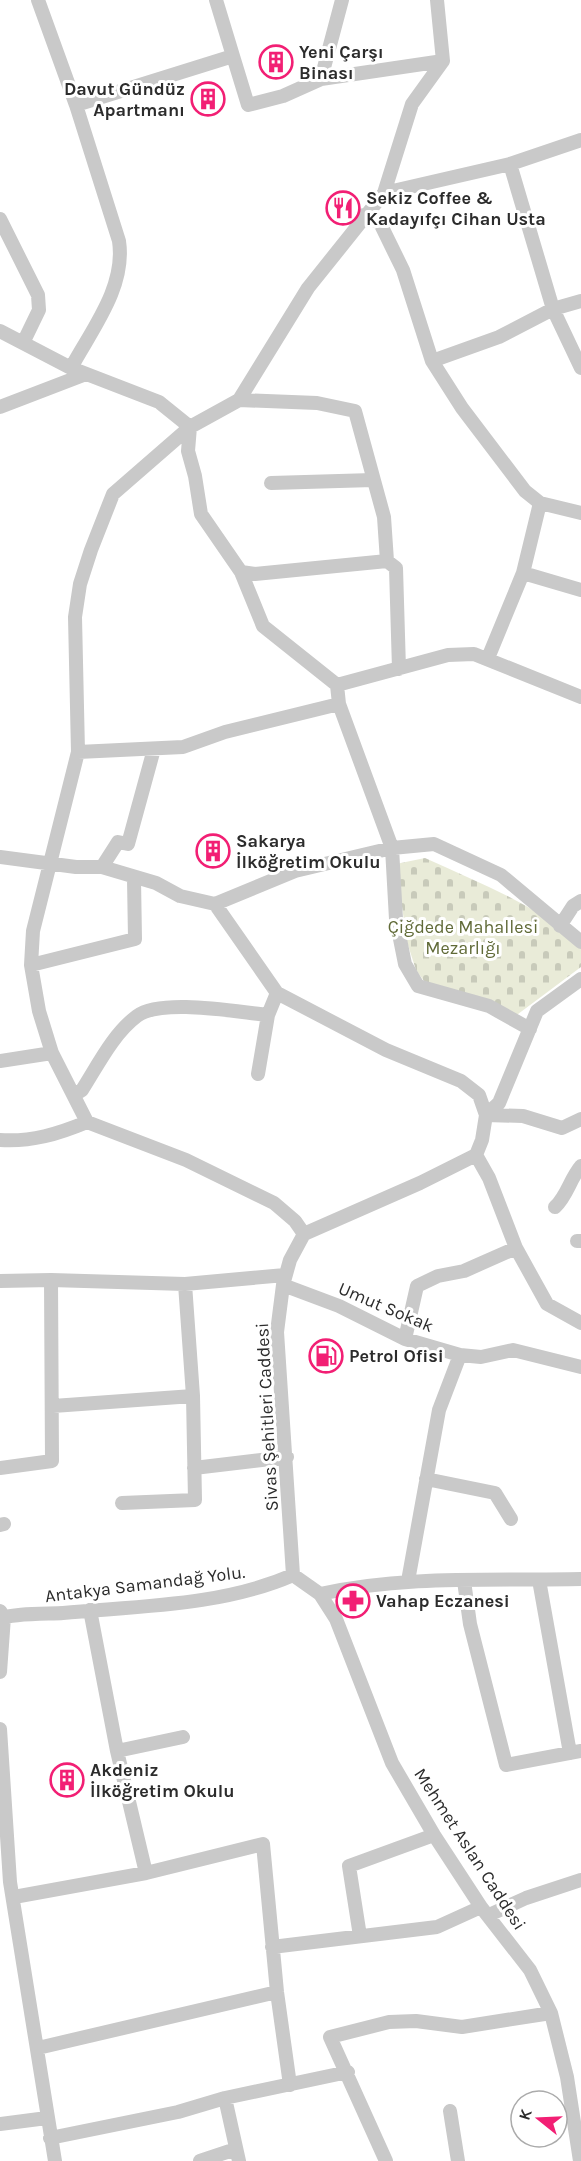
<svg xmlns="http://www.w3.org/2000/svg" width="581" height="2161" font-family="Karla,sans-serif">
<defs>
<pattern id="cemetery-stones" width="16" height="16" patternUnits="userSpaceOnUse" patternTransform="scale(1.5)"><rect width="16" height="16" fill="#e9ebd8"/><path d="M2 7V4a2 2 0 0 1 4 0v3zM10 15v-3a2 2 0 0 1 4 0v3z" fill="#c8caba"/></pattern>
</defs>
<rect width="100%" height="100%" fill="#fff"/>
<!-- cemetery -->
<path fill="url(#cemetery-stones)" d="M425,858c54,25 112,46 156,88v21l-75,56 -22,-19 -60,-23 -8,-11 -9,-28 -11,-78z"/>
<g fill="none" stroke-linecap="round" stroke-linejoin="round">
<!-- minor -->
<path stroke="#c9c9c9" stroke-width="14" d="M38,0l38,105 43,136c7,46 -27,88 -48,127
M216,0l17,56
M321,79l21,-79
M76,105l157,-49 15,49 35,-9 38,-17 122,-18
M510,164l43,145 28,59
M384,193l126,-29 71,-24
M364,215l16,8 23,47 29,91 30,47 63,83 15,12 41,10
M0,219l38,76 1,15 -16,33
M0,331l71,37 88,34 31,25 -2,24 7,25 6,38 40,58 22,54 74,59 2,19 53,144 4,71 9,45 13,22 71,20 41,23
M432,361l67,-24 54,-28 28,-8
M239,400l78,3 38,8 29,106 3,44 -132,13 -14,-2
M0,407l86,-33
M271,483l102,-3
M387,561l9,7 3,101
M523,573l58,17
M488,658l35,-85 17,-70
M337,685l111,-30 26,-1 107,43
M78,752l105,-5 42,-15 114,-28
M0,857l76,10h26l54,16 24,13 35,8 62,89 109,57 75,31 18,14 7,20 37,1 39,12 19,-9
M102,867l16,-25 10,2 26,-95
M215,904l80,-33 97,-23 42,-4 67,31 80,67
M560,926l13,-20 8,-5
M31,965l104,-26 -1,-60
M0,1061l52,-8
M258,1074l10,-59 9,-22
M74,1095l8,-5c16,-25 31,-56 55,-74 25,-18 99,-4 131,-1
M0,1140c32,2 58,-6 87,-18
M476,1155l13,23 27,70 31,56 34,19
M555,1207c12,-11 15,-28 26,-41
M304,1234l-9,-13 -21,-18 -88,-43 -99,-38 -35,-69 -13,-42 -8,-46 2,-34 45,-179 -3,-135 5,-33 11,-34 22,-56 77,-67 49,-27 69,-112 76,-95 28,-89 31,-43 -6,-61
M577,1241h4
M0,1281l51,-1 134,4 100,-9
M283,1285l56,21 66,33 55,16 21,2 32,-7 68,17
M405,1339l12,-53 21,-10 26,-5 52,-23
M53,1406l140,-10
M0,1468l52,-7 -1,-181
M194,1468l93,-11
M426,1479l69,14 16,26
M122,1503l73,-3 -2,-104 -8,-112
M0,1525l4,-1
M293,1575l-16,-243 6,-47 7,-25 14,-26 116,-51 56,-28 6,-15 4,-25 13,-12 38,-92 44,-32
M293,1575l27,19 16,25 56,144 42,72 47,72 49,63 21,43 16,64 13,84
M539,1580l31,173
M408,1581l31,-171 21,-55
M464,1581l6,43 36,141 75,-14
M320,1594c85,-19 174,-13 261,-15
M90,1610l27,141 29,122
M0,1611l4,6 -4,55
M0,1619c11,-6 49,-5 63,-6 76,-7 159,-7 230,-38
M0,1729l10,153 45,279
M117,1751l66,-14
M14,1897l132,-24 117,-29 14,148 13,93
M489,1915l37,-17 55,-18
M360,1936l-11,-70 85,-31
M272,1947l165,-20 44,-20
M38,2048l239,-56
M225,2098l14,63
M450,2111l8,50
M0,2124l47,-6
M50,2138l128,-26 47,-14 123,-26
M200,2161l36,-12
M386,2161l-56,-124 59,-15 27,-1 46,6 89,-14"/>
</g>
<!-- icons -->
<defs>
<g id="building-ring" transform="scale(1.725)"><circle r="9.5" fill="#fff" stroke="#f21f74" stroke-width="1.5"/><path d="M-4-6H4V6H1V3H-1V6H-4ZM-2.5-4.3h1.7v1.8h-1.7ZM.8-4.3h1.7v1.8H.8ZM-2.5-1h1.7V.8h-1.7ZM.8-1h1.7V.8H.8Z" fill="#f21f74"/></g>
<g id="restaurant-ring" transform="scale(1.725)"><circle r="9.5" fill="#fff" stroke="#f21f74" stroke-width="1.5"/><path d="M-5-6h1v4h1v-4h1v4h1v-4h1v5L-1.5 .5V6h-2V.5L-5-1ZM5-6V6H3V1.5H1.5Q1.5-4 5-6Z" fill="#f21f74"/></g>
<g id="fuel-ring" transform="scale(1.725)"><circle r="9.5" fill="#fff" stroke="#f21f74" stroke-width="1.5"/><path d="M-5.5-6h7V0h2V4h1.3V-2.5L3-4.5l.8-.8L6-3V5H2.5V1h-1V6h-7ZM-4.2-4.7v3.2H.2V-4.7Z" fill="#f21f74"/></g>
<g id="pharmacy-ring" transform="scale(1.725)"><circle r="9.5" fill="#fff" stroke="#f21f74" stroke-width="1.5"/><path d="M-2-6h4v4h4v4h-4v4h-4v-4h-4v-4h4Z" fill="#f21f74"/></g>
</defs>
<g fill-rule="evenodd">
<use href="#building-ring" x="276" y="62"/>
<use href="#building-ring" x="208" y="99"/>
<use href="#restaurant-ring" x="343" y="208"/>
<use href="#building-ring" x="213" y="851"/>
<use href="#fuel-ring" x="326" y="1356"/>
<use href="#pharmacy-ring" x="353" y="1601"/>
<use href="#building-ring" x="67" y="1780"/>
</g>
<g text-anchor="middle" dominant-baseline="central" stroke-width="6" stroke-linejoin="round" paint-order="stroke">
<!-- poi labels -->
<g font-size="18" font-weight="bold" fill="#2c2c2c" stroke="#fff" text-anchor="start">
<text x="299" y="52">Yeni Çarşı<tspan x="299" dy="21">Binası</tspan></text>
<text x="185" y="89" text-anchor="end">Davut Gündüz<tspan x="185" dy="21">Apartmanı</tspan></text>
<text x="366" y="198">Sekiz Coffee &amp;<tspan x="366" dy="21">Kadayıfçı Cihan Usta</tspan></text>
<text x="236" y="841">Sakarya<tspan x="236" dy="21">İlköğretim Okulu</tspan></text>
<text x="349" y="1356">Petrol Ofisi</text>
<text x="376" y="1601">Vahap Eczanesi</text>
<text x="90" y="1770">Akdeniz<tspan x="90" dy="21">İlköğretim Okulu</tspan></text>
</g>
<!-- park labels -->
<g font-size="18" fill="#606a37" stroke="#fff">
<text x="463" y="927">Çiğdede Mahallesi<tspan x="463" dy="21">Mezarlığı</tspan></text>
</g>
<!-- street labels -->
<g font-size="18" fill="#2c2c2c" stroke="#fff">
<text transform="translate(386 1307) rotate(23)">Umut Sokak</text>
<text transform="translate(267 1417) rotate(-93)">Sivas Şehitleri Caddesi</text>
<text transform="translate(145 1584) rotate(-7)">Antakya Samandağ Yolu.</text>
<text transform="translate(470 1849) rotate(57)">Mehmet Aslan Caddesi</text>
</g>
</g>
<!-- north arrow -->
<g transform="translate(539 2119) rotate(288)"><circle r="28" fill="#ffffff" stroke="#ababab" stroke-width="1.5"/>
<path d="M0-4.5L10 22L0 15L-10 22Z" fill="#f21f74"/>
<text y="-9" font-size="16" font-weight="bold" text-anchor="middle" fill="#2c2c2c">K</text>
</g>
</svg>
